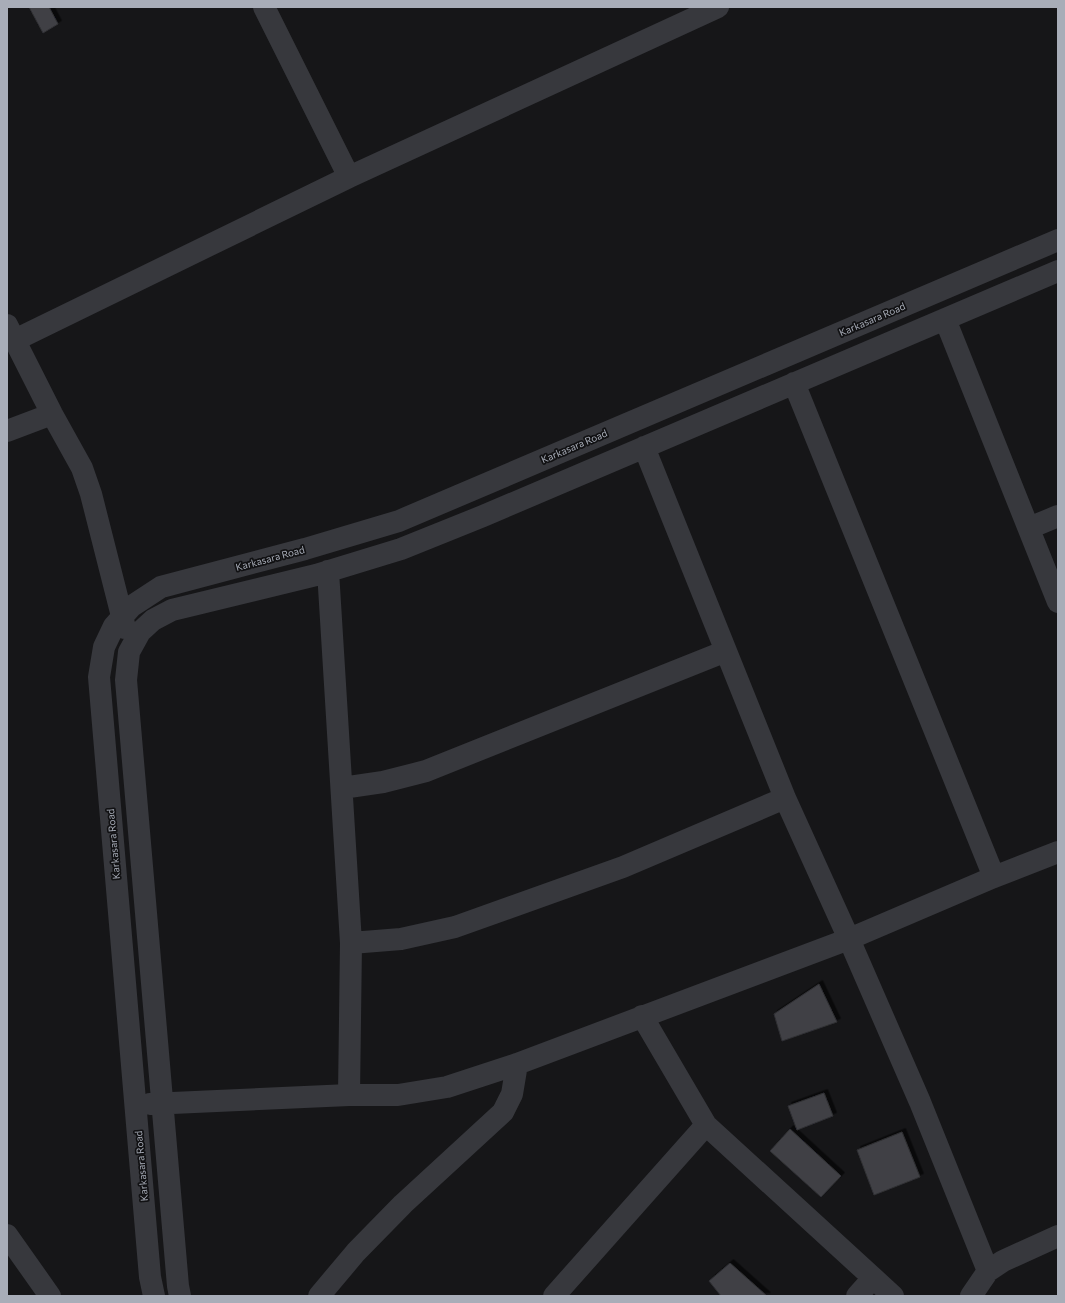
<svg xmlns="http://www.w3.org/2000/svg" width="1065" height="1303" font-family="Commissioner,sans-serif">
<defs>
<filter id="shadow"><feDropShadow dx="3.5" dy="-3.5" stdDeviation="0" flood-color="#0009"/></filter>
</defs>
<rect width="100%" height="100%" fill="#161618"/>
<!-- building -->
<path fill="#404145" stroke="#303034" filter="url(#shadow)" d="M29,7h20l9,17 -15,9z
M819,984l18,38 -55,19 -8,-27z
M824,1093l9,23 -36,14 -9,-24z
M790,1129l51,47 -20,21 -51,-46z
M902,1132l18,45 -46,18 -17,-45z
M730,1263l37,33h-46l-12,-15z"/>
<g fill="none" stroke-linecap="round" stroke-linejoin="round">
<!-- minor -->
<path stroke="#37383d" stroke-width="22" d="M264,7l85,170
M945,319l113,283
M7,325l45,89 30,54 9,26 34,134
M15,340l334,-163 369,-170
M794,383l200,494
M7,431l45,-17
M644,447l141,351 64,141 71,163 68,169
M1029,528l29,-12
M328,571l23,372 -2,152
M342,788l41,-6 43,-11 300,-120
M351,943l50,-4 54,-12 168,-60 162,-69
M642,1016l64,109 187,171
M150,1104l199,-9h49l49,-8 70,-23 332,-125 145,-62 64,-25
M7,1235l43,61
M154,1296l-4,-19 -51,-600 5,-30 10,-21 18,-20 29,-19 144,-38 94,-28 659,-281
M180,1296l-2,-10 -52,-606 3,-28 11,-20 13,-12 19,-10 144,-35 85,-26 82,-33 575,-245
M319,1296l37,-44 47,-48 100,-92 9,-18 5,-30
M554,1296l152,-171
M857,1296l16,-18
M971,1296l17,-25 15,-10 55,-25"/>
</g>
<g text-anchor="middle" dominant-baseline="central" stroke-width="3.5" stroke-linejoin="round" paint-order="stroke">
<!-- street labels -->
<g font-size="10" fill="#a8adb8" stroke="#111113">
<text transform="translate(872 319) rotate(-23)">Karkasara Road</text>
<text transform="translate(574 446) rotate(-23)">Karkasara Road</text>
<text transform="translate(270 558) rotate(-15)">Karkasara Road</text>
<text transform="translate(113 844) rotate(-95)">Karkasara Road</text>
<text transform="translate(141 1166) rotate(-95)">Karkasara Road</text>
</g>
</g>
<!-- border -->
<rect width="1065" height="1303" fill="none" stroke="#a8adb8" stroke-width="16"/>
</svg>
